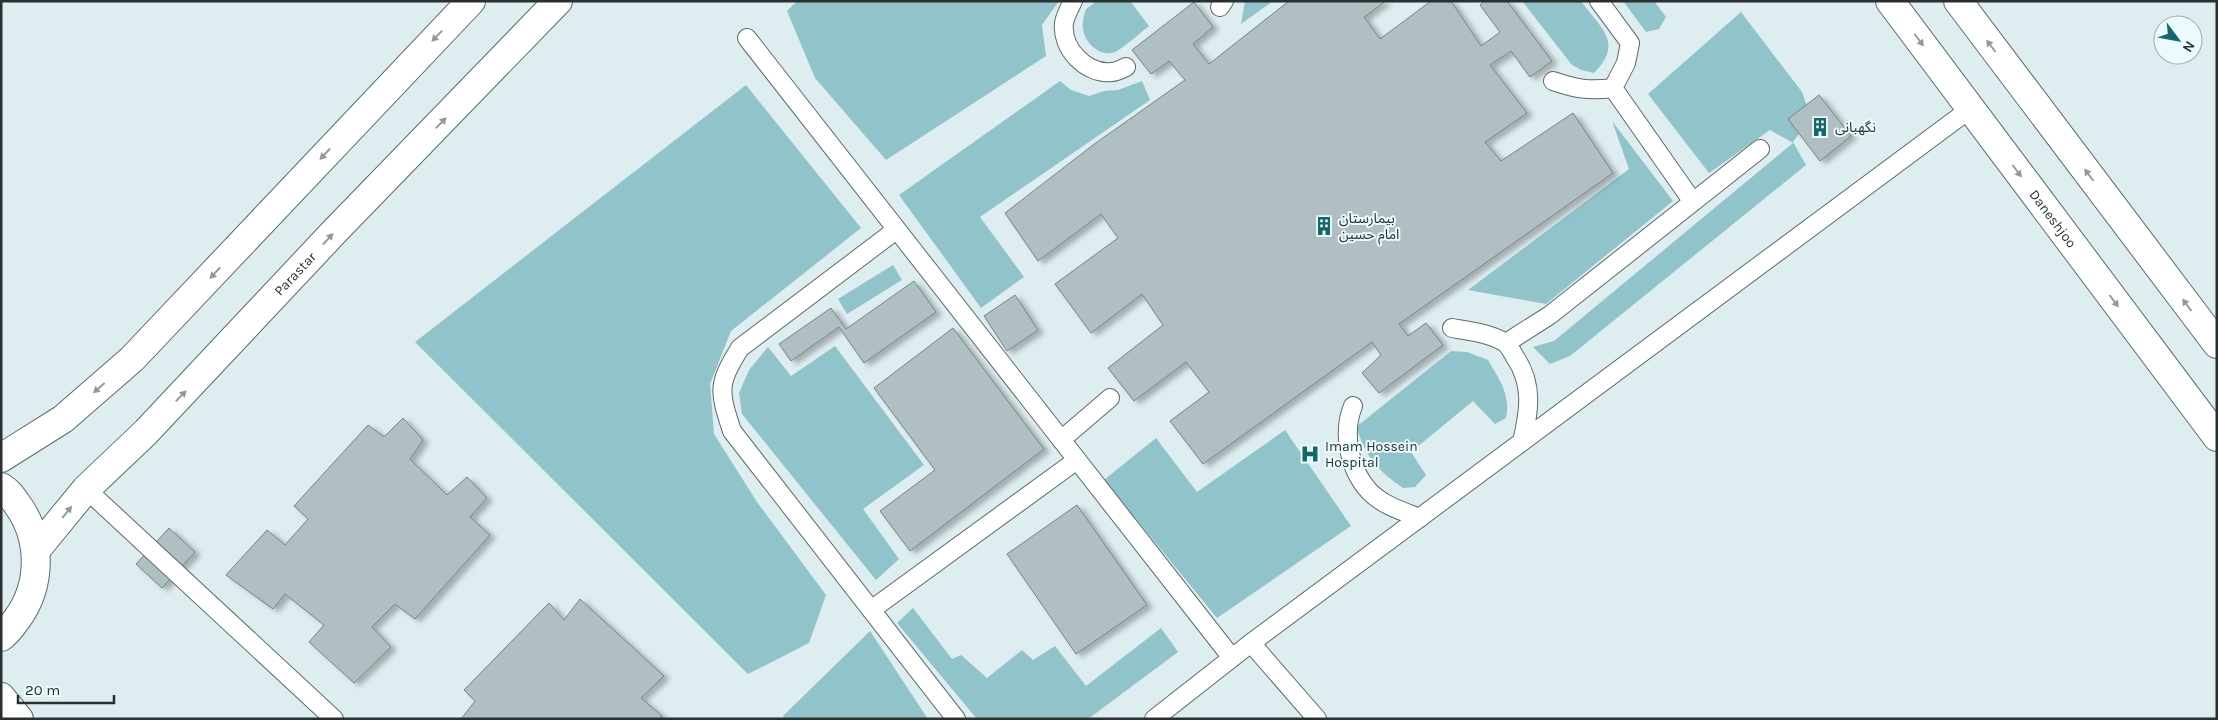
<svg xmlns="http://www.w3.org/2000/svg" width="2218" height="720" font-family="Karla,'Noto Sans Arabic',sans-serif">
<defs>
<filter id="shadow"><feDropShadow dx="5.5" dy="3" stdDeviation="2.5" flood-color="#0004"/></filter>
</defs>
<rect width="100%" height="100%" fill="#deedf0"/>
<!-- green -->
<path fill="#91c3ca" d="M797,1h262l-17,24 4,31 -160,104 -71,-82 -28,-67z
M1097,1h33l19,25c-10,8 -21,18 -32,25 -15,8 -32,-7 -34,-22 -1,-7 1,-14 3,-20z
M1245,1h28l-32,23z
M1522,1h59c20,28 43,41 13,72l-13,-3 -9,-5z
M1623,1h31l12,16 -7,12 -13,3z
M1741,12l61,80 9,26 -18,24 13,23 -236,191 -20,8 -17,-17 21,-6 239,-198 -23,-13 -61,43 -61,-79z
M1060,81l11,9 18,6 15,-5 14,-1 24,-9 8,19 -170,117 44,60 -43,31 -82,-113z
M746,85l115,143 -130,103 -21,53 4,50 43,68 69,93 -17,48 -61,31 -333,-332z
M1612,121l61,80 -127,103 -78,-14 161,-121z
M893,265l9,15 -55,34 -9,-15z
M835,346l89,119 -61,44 36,50 -23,21 -134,-166 -3,-21 10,-23 19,-23 23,29z
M1451,351l16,1 21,8c11,19 23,35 18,58l-11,6 -22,-23 -62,51 15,23 -11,12 -12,1c-27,-19 -36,-30 -47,-61z
M1285,430l66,96 -134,92 -113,-138 52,-42 41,54z
M913,608l39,51 9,-4 26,23 35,-28 11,10 22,-14 31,40 75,-58 17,24 -90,67h-111l-80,-96z
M870,631l58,88h-143l-2,-3z"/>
<!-- building -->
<path fill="#b0bfc1" stroke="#758385" filter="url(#shadow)" d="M1289,1h97l-22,16 16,22 51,-38h20l30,45 19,-14 -20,-27 4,-4h23l45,60 -22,16 -19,-26 -21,14 37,48 -42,29 16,19 72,-48 40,60 -214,151 9,12 18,-13 17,22 -64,48 -17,-20 19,-18 -9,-13 -169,122 -33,-43 39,-29 -23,-30 -52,39 -26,-33 55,-43 -21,-31 -51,39 -36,-49 63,-46 -17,-24 -63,47 -33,-48 88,-68 92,-65 -16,-19 -18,13 -19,-24 62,-48 19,25 -20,17 16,20z
M1819,95l32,41 -31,25 -32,-42z
M914,281l22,31 -72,51 -25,-36 -48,34 -12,-17 52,-36 15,21z
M1015,295l23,35 -31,21 -23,-35z
M953,328l91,121 -134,102 -30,-40 55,-41 -61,-82z
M403,418l20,22 -13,19 37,36 20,-18 20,21 -17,19 20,18 -75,84 -20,-15 -23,23 19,20 -37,36 -45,-41 15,-17 -39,-31 -12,15 -47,-34 41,-45 18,15 23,-26 -14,-13 74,-81 16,12z
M1077,505l70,100 -71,49 -69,-100z
M169,528l26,24 -33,36 -26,-24z
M580,599l84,77 -23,22 21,18 -3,3h-198l14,-18 -11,-11 85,-87 15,17z"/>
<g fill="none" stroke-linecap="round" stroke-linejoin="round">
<!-- lane casing -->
<g stroke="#5d6a6c" stroke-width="20">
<path id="lane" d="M1073,1c-3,6 -8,15 -9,22 -3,25 22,52 48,49 4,0 10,-3 14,-5
M1220,7l4,-6
M747,38l485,620
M1553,81c23,8 36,10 60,7l13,-25 4,-20 -31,-42
M1613,88l80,114
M896,230l-156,118c-23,37 -21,43 -8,83l224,288
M1452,328c18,3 36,5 52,14 5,3 8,10 11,15 19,28 14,55 7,85
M1506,343l44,-28 210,-166
M1353,406c-11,27 -4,63 16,85 13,14 33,20 51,27
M1061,440l49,-42
M86,489l248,230
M871,610l206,-150
M1251,643l66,76
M1154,719l97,-76 719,-534"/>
</g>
<!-- street casing -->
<g stroke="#5d6a6c" stroke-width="30">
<path id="street" d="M1,697l18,22"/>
</g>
<!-- secondary casing -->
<g stroke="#5d6a6c" stroke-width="30">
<g id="secondary">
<path id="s1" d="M1890,1l327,436"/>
<path d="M1958,1l259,343"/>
<path d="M1,458l62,-39 69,-60 339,-358"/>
<path d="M1,487c7,4 11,10 16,17 25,34 25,81 0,115 -5,7 -9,13 -16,18"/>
<path id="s2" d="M36,550l50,-61 60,-57 188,-200 224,-231"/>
</g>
</g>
<!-- lane -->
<use href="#lane" stroke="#fff" stroke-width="18"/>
<!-- street -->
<use href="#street" stroke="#fff" stroke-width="28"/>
<!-- secondary -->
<use href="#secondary" stroke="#fff" stroke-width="28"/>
</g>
<!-- one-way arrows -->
<defs><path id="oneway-solid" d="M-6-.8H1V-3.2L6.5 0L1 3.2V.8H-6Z" transform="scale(1.25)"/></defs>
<g fill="#949898">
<use href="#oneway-solid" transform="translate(437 36) rotate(134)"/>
<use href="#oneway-solid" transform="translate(1919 40) rotate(53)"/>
<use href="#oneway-solid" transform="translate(1991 46) rotate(-127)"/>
<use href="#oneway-solid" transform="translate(441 123) rotate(-46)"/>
<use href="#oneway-solid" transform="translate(325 154) rotate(133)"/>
<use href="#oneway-solid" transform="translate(2017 171) rotate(53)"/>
<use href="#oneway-solid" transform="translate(2089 175) rotate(-127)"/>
<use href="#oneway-solid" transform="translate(328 239) rotate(-47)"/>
<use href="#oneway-solid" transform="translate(215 273) rotate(133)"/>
<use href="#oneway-solid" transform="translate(2114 301) rotate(53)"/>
<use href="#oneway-solid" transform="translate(2187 305) rotate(-127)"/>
<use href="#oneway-solid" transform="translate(99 388) rotate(139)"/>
<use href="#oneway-solid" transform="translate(181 396) rotate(-46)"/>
<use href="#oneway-solid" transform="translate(67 512) rotate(-51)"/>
</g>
<!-- icons -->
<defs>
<g id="building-bare" transform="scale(1.5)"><path d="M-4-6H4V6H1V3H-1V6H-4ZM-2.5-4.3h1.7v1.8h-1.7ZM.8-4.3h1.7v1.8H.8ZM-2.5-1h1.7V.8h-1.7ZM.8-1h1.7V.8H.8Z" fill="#17646d" stroke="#ebfbfd" stroke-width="2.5" paint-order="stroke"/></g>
<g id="hospital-bare" transform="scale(1.5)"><path d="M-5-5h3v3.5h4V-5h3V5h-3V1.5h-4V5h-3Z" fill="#17646d" stroke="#ebfbfd" stroke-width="2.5" paint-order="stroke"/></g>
</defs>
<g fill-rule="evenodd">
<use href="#building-bare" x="1820" y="127"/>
<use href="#building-bare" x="1324" y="226"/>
<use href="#hospital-bare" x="1310" y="454"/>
</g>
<g text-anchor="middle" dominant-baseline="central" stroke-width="4" stroke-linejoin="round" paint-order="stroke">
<!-- poi labels -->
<g font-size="14" fill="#2a3031" stroke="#ebfbfd" text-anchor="start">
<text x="1835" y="127">نگهبانی</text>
<text x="1339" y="218">بیمارستان<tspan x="1339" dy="16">امام حسین</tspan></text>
<text x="1325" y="446">Imam Hossein<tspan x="1325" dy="16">Hospital</tspan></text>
</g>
<!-- street labels -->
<g font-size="14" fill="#2a3031" stroke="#ebfbfd">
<text stroke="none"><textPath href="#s1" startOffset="272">Daneshjoo</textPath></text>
<text stroke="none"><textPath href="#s2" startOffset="379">Parastar</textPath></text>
</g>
</g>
<!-- border -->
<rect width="2218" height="720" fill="none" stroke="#2a3031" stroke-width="5"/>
<!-- north arrow -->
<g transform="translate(2178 40) rotate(122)"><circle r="24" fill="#ebfbfd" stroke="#9eaaab"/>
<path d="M0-4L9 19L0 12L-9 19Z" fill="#17646d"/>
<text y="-8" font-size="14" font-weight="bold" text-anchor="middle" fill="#2a3031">N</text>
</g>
<!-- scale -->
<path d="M18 695v8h96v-8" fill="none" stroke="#2a3031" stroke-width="2.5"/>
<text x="25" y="695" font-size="15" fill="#2a3031" stroke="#ebfbfd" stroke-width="4" paint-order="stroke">20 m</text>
</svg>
